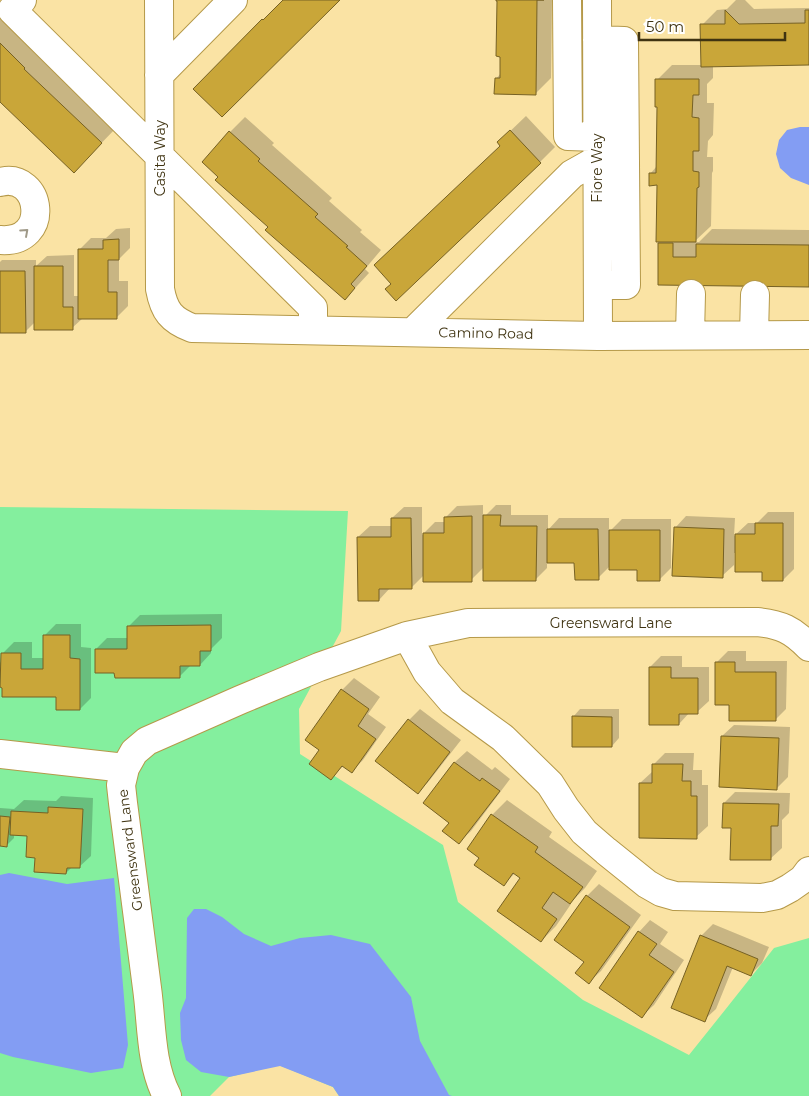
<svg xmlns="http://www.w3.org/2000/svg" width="809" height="1096" font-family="Montserrat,sans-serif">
<rect width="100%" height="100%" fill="#fae3a4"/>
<!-- green -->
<path fill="#84ef9e" d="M0,507l348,4 -7,120 -42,78 1,45 143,91 15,57 125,98 106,55 36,-45 49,-62 35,-10v158h-470l-6,-9 -54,-22 -50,12 -19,19h-210z"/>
<!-- water -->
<path fill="#839df3" d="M800,127h9v58l-18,-7 -11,-10 -4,-14 3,-14 8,-10z
M9,873l58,11 47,-6 14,167 -5,23 -32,5 -78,-16 -13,-4v-178z
M194,909h12l16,8 22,17 27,12 29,-8 31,-3 39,9 41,53 9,44 29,54 3,1h-113l-6,-9 -53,-21 -51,11 -28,-5 -15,-12 -5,-20 -1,-27 6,-15 1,-80z"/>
<!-- shadow -->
<path fill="#0003" d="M497,0h55l-1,78 -15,15 -40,-14 5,-6z
M736,0h9l9,9 55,-1v56l-96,2v12l-6,6v19h7l-1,32 -5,6 -1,16h6v14l-1,2 -1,53 -17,16h5l13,-13 97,1v56l-150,-3 -1,-99 -8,-10 7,-8 1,-60 -1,-26 15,-15h30v-40l15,-15 10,-1z
M0,14l116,114 -27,28 -89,-55z
M526,116l29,31 -15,15 -39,-17 -2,-3z
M245,117l29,26 -2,2 60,53 -3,3 33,29 -2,2 21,18 -16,19 4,4 -24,26 -125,-123 10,-44z
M130,228v20l-11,11v22h9v25l-12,12h-33l-11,10 -37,-6 -10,10h-25v-70l2,-2h34v6l11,-10 27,-1v41h6l-1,-46 12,-12h15l10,-9z
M483,505v13l13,-13h15v10h37v15l11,-12h50v14l13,-13h49v49l-12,12 -21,-11 -28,-3 -12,12 -22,-16h-29v6l-11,11 -52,-12 -13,13 -47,-5 -13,13h-21l-11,12 -21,-63 12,-11h22v-8l12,-11h18v28l13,-13h11v-5l11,-11z
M768,512h26v57l-11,11 -19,-9 -28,-18h-2v12l-12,11 -47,-48 11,-12 49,2 -1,18 14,-13h9z
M222,614v24l-11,11v4l-11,12h-9l-12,12 -63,-6 -20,-22 11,-11h22l-1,-11 12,-12z
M56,624h25v23l10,1v50l-11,11 -22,-13 -58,-10v-23l2,-3v-6l12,-12h18v16h12v-22z
M728,651h18v10h41l-1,48 -11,11 -59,-57z
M661,656h21v11h27v34l-12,11h-7l-11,12 -29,-57z
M354,678l26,19 -12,17 18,13 -23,33 -11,11 -8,-6 -13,13 -11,-28 22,-60z
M420,709l41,31 -32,41 -11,12 -9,-73z
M580,709h39v29l-7,8 -39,-29z
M734,725l56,2 -2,50 -11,11 -55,-52z
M467,751l25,19 3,-3 15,12 -39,52 -12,11 -8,-20 -26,-20 30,-40z
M665,753h29l-1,17h9v15h6v41l-12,11 -56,-54 12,-11h1v-7z
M735,792l55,1 -1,20 -7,7v28l-12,11 -38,-32 -8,-24z
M61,796l32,2 -2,58 -12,11h-7l-6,6 -30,-16 -7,-22 -15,-1v4l-8,8 -6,-1v-37l14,1 10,-9 32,1z
M507,800l45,32 -3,5 48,34 -12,17 -15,15 1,1 -15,22 -15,15 -19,-63 -7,-5 -11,11 -23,-27 -12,-9 23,-33z
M599,884l42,31 -40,56 -12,11 -3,-21 -30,-22 31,-43z
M650,920l18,12 -8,12 24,16 -30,45 -12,11 -3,-84z
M713,924l56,23 -7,16 -11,11 -18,-7 -17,42 -12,11 -32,-13 30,-72z"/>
<!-- building -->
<path fill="#c9a639" stroke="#766124" d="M283,0h57l-118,117 -29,-28 69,-70 1,1z
M496,0h48h-7l-1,95 -42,-1 1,-16h5v-21l-4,-1 1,-55h-1z
M725,10l14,14 66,-1v-13h4v55l-108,2 -1,-43h25z
M0,43l25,25 -1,1 78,74 -28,30 -74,-71z
M655,79h44v16h-6l-1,22 7,1v33h-6v20l6,1v15l-2,1 -1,54h-40l1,-57 -8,1v-13h7l1,-66h-2z
M510,130l31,33 -145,138 -11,-12 6,-5 -17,-19 126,-119 -3,-4z
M229,131l31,28 -2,2 60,53 -3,3 33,29 -2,1 21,19 -16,18 4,4 -10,12 -80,-70 3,-3 -53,-47 3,-3 -16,-15z
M119,239v21h-11v32h9v27h-39v-70h25v-9z
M658,243h15v14h23v-13l113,1v42l-151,-2z
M34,266h29v41h10v23h-39z
M0,271h25l1,62h-26z
M483,515h18l-1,11h37l-1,55h-53z
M472,516v66h-49v-49h21v-16z
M391,518h20l1,71h-33v12h-21l-1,-64h34z
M755,523h28v58h-21v-9h-27v-38h20z
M674,527l50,2 -1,49 -51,-2z
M547,529h51l1,51h-24l-1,-17h-27z
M609,530h51v51h-23v-11h-28z
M211,625v26h-11v15h-20v12h-65l-1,-5h-19v-24h32v-23z
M43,635h27v23l10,1v51h-24v-13h-54v-9l-2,-1 1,-34h20v16h22z
M715,662h20v10h41v49h-47v-16h-14z
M649,667h22v11h27v36h-19v11h-30z
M341,689l28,20 -11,17 18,13 -24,34 -10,-7 -11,14 -22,-16 10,-14 -14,-10z
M572,716l40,1v30h-40z
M408,719l42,33 -32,42 -43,-33z
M721,736l58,2 -2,52 -58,-3z
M454,762l26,19 2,-3 18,13 -41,53 -17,-13 7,-8 -26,-20z
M652,764h31l-1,17h9v15h6v43l-58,-1v-55h13z
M723,803l56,1 -1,22h-7v34h-41l1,-32h-9z
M48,807l35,2 -3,59h-13l-1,6 -32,-2 1,-14 -9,-1 1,-21 -17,-1 1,-24 37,2z
M491,814l47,33 -3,5 48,35 -13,17 -17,-12 -11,16 15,11 -16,23 -44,-31 23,-33 -7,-5 -9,13 -30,-21 5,-7 -12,-9z
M0,816l10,1 -3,30 -7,-1z
M586,895l44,32 -41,57 -14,-11 9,-11 -30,-22z
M638,931l19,13 -8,11 25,17 -32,46 -43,-30z
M700,935l58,24 -7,17 -24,-10 -22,56 -34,-14z"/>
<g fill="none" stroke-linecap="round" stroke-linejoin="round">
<!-- minor casing -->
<g stroke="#b59949" stroke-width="30">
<path id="minor" d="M22,0l-10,10 301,298v22
M159,0l1,289c4,22 11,31 32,39l406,8 211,-1
M567,0l1,136 29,1
M597,0l1,336
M597,40l27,1 2,244h-28
M159,75l74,-75
M0,182c42,-11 52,62 0,58
M413,332l159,-158 25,-14
M690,335l1,-41
M754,335l1,-40
M809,647c-16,-17 -29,-23 -52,-25l-289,1 -61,13 20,36 25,29 51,37 47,46 16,25 18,23 22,19 41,33 14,8 14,4 87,2 15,-3 13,-7 13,-9 6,-8
M0,754l125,14
M167,1096c-17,-33 -15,-72 -20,-108 -8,-62 -16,-123 -24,-185l-2,-18 4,-17 9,-16 13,-11 93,-41 79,-33 88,-31"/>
</g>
<!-- minor -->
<use href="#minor" stroke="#fff" stroke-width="28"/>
</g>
<!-- one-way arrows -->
<defs><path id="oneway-chevron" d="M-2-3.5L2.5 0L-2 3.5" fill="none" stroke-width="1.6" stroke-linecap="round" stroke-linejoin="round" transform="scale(1.25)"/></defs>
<use stroke="#9f9988" href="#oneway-chevron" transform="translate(25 232) rotate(-42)"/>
<g text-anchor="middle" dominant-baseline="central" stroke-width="4.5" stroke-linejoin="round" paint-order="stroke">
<!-- street labels -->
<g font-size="14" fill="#3f3311" stroke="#fff">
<text transform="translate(160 158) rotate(-90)">Casita Way</text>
<text transform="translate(597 168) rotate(-90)">Fiore Way</text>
<text transform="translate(486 333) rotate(1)">Camino Road</text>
<text x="611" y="623">Greensward Lane</text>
<text transform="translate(130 850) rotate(-97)">Greensward Lane</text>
</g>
</g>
<!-- scale -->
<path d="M639 32v8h146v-8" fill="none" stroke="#3f3311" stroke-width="2.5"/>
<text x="646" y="32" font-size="15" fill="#3f3311" stroke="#ffffff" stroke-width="4" paint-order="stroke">50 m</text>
</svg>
